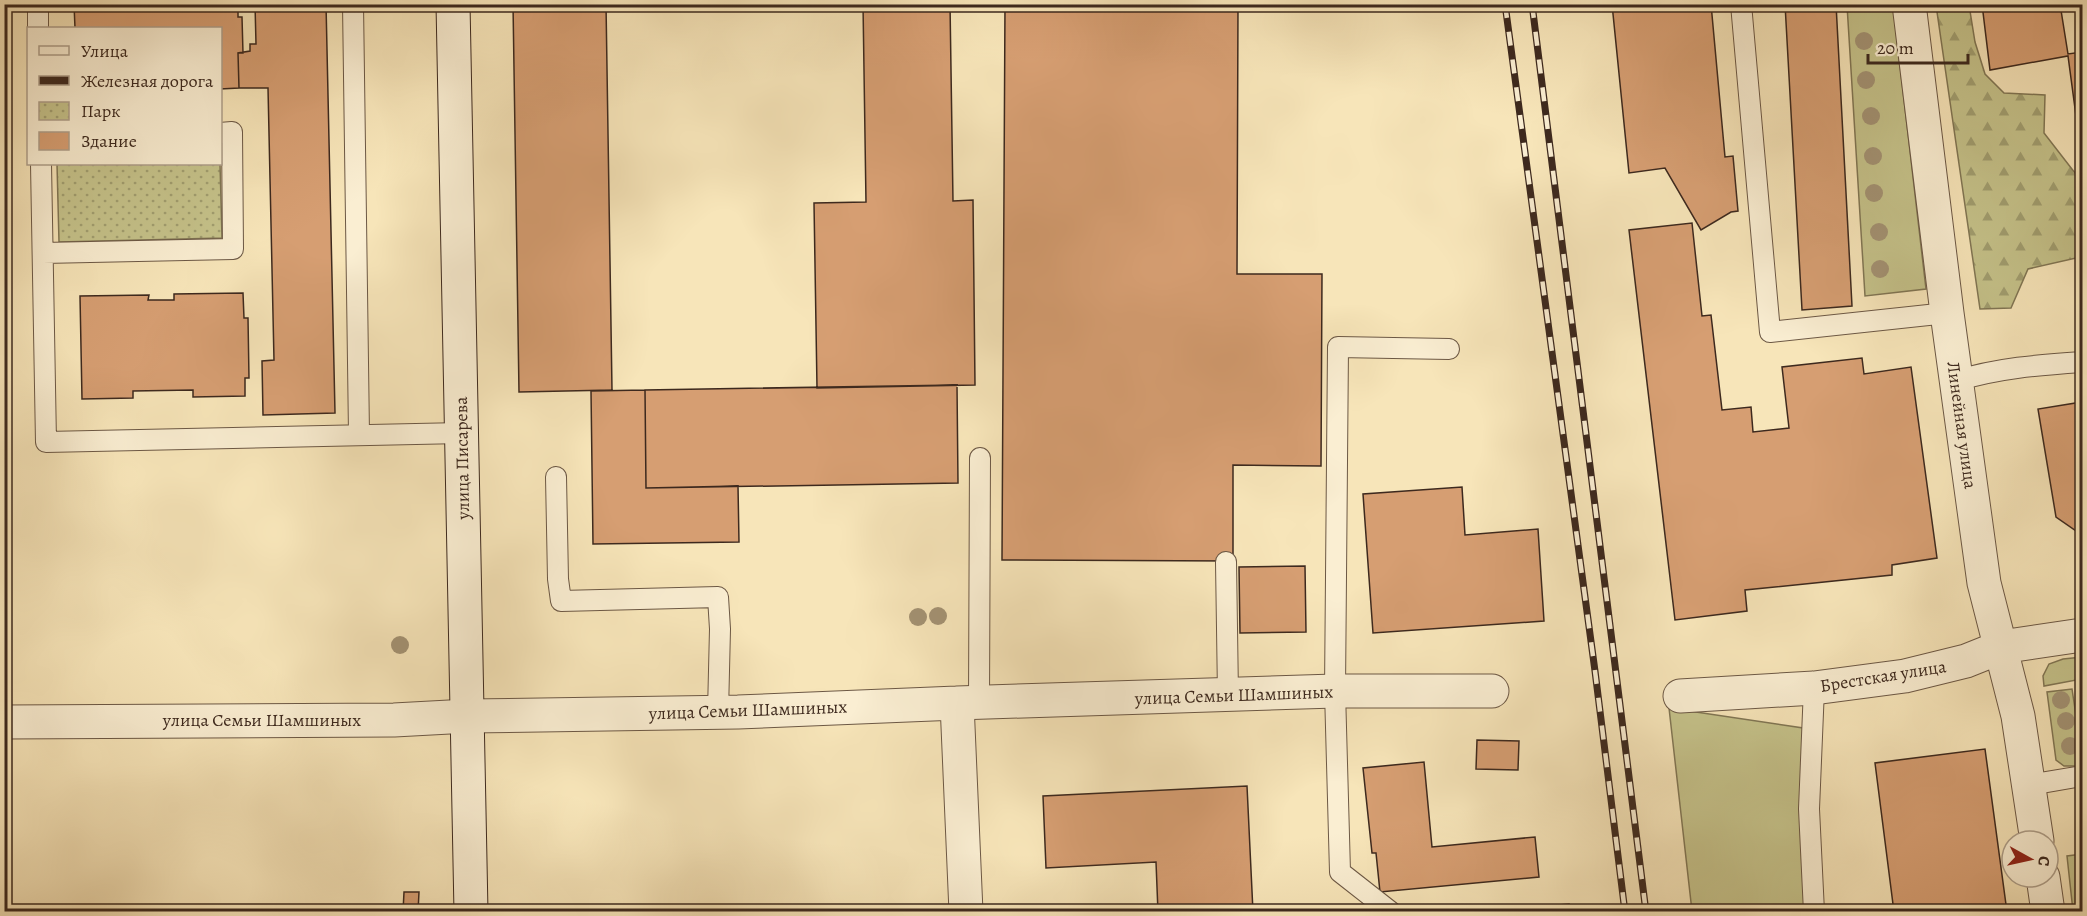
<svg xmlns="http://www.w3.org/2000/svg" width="2087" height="916" font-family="Alegreya,serif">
<defs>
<pattern id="forest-firs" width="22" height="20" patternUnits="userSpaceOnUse" patternTransform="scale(1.5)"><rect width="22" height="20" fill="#c5c28a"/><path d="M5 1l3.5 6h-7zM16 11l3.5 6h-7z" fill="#a19e70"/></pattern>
<pattern id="park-dots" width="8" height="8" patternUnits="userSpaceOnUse" patternTransform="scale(1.5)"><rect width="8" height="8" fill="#c5c28a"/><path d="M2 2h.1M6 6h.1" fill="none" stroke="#a19e70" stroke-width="1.8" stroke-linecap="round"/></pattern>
</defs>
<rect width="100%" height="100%" fill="#f7e5b9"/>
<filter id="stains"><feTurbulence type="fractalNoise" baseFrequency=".00333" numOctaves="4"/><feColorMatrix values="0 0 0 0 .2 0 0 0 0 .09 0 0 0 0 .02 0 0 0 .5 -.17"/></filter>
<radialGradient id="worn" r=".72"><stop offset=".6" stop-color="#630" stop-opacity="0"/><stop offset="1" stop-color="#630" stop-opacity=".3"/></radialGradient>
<!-- grass -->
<path fill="#c5c28a" stroke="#817654" stroke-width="1.5" d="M1847,5h46l33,284 -61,7z
M2082,657v22l-38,7 -1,-10 6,-12 14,-5z
M2072,689l10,66v11h-18l-8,-6 -9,-68z
M1669,708l134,20 13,183h-124z
M2082,854v57h-9l-6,-55z"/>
<!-- forest -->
<path fill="url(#forest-firs)" stroke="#817654" stroke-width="1.5" d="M1936,5h33l6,37 10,32 19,19 41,2 -1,38 38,49v79l-6,-3 -48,11 -17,39 -31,1z"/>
<!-- park -->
<path fill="url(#park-dots)" stroke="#817654" stroke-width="1.5" d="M57,164h163l2,74 -163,4z"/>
<!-- building -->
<path fill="#d69e72" stroke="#3d291e" stroke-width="1.5" d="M74,4h164v13h4l1,36h-5l1,35 -19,1v-61h-145z
M255,4h71l9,409 -72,2 -1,-54 12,-1 -6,-272h-29l-1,-35 12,-2v-7h6z
M513,4h93l6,386 -93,2z
M863,4h87l3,197 20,-1 2,185 -158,3 -3,-185 52,-1z
M1005,4h233l-1,270h85l-1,192 -88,-1v96l-231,-1z
M1612,4h99l14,153 8,-1 5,55 -7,1 -30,18 -36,-62 -36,5z
M1785,4h51l16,302 -50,4z
M1982,4h78l8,50 14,-2v109l-14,-105 -78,14z
M1692,223l10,93 9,-1 11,95 29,-3 2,25 36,-4 -7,-61 80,-9 2,16 47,-7 26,191 -45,7v10l-147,15 2,21 -72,9 -46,-390z
M243,293l1,25h4l1,60h-4v18l-52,1v-7l-60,1v7l-51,1 -2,-103 69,-1 -1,5h26v-6z
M4,315l6,198h-6z
M957,385l1,98 -312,5 -1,-98z
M645,390l1,98 92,-2 1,56 -146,2 -2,-153z
M2082,402v133l-26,-18 -18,-108z
M1462,487l3,48 73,-6 6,92 -171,12 -10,-139z
M1305,566l1,66 -66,1 -1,-66z
M1477,740l42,1 -1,29 -42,-1z
M1985,749l22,163h-113l-19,-149z
M1424,762l8,85 103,-10 4,40 -159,15 -4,-39h-4l-9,-85z
M1247,786l6,126h-95l-2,-50 -110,6 -3,-72z
M404,892h15l-1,20h-15z
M1569,904v8h-21l-1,-6z"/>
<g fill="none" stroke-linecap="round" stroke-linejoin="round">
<!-- service casing -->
<g stroke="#6c5845" stroke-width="22">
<path id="service" d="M38,4v24
M353,4l6,430
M1741,4l29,328 177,-19
M41,164l5,278 416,-9
M43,253l190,-4 -1,-117 -12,1
M1956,381c41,-13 83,-16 126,-19
M556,477l2,102 3,22 157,-4 2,32 -2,83
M1226,562l2,133
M1814,688l-5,121 5,103
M979,702l1,-244
M2029,785l53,-9
M1391,912l-51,-40 -5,-181 3,-344 111,2"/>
</g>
<!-- minor casing -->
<g stroke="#6c5845" stroke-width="35">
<path id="minor" d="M1909,4l38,309 37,270 34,133 19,125
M1680,696l134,-8 91,-12 61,-15 35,-14 81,-12
M957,703l9,209
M4,722l390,-2 74,-4 270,-4 219,-9 378,-12h157
M2043,877l5,35"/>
</g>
<!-- secondary casing -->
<g stroke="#3d291e" stroke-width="35">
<path id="secondary" d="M453,4l18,908"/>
</g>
<!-- service -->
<use href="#service" stroke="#faeed2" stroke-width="20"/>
<!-- minor -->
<use href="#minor" stroke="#faeed2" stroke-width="33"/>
<!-- secondary -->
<use href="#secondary" stroke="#faeed2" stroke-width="33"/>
<!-- rail casing -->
<g stroke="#3d291e" stroke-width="7">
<path id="rail" d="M1505,4l90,667 30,241
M1532,4l114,908"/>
</g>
<!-- rail -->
<use href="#rail" stroke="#faeed2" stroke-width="4.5" stroke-dasharray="14" stroke-linecap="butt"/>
</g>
<!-- trees -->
<g fill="#a39273">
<circle cx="1864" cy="41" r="9"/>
<circle cx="1866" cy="80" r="9"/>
<circle cx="1871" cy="116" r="9"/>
<circle cx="1873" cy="156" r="9"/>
<circle cx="1874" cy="193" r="9"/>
<circle cx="1879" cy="232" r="9"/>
<circle cx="1880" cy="269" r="9"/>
<circle cx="938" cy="616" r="9"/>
<circle cx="918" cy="617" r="9"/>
<circle cx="400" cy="645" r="9"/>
<circle cx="2061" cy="700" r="9"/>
<circle cx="2066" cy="721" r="9"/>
<circle cx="2070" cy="746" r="9"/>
</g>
<g text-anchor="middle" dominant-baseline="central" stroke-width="4.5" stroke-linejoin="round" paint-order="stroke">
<!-- street labels -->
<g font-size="18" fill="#3d291e" stroke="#faeed2">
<text transform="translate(1962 425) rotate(82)">Линейная улица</text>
<text transform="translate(462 458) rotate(-91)">улица Писарева</text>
<text transform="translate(1883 676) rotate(-9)">Брестская улица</text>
<text transform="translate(1234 695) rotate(-2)">улица Семьи Шамшиных</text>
<text transform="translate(748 710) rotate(-2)">улица Семьи Шамшиных</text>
<text x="262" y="720">улица Семьи Шамшиных</text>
</g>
</g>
<!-- margin -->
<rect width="2087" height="916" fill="none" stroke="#f7e5b9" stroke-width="24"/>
<rect x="6" y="6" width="2075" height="904" fill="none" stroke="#3d291e" stroke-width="3"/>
<rect x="12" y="12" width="2063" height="892" fill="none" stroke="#3d291e" stroke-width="1.5"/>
<!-- legend -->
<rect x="27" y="27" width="195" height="138" fill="#faeed2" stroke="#ae9f8a" stroke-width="1.5"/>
<rect x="39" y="46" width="30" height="9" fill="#faeed2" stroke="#ae9f8a" stroke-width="1.5"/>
<text x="81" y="57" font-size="18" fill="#3d291e">Улица</text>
<rect x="39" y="76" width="30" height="9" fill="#3d291e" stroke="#ae9f8a" stroke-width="1.5"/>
<text x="81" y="87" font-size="18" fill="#3d291e">Железная дорога</text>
<rect x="39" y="102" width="30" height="18" fill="url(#park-dots)" stroke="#ae9f8a" stroke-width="1.5"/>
<text x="81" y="117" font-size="18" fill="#3d291e">Парк</text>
<rect x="39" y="132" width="30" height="18" fill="#d69e72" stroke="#ae9f8a" stroke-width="1.5"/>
<text x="81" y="147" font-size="18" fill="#3d291e">Здание</text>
<!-- north arrow -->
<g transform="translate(2030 859) rotate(98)"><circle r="28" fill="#faeed2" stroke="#ae9f8a" stroke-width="1.5"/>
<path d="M0-4.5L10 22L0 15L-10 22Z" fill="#8f2418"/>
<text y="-9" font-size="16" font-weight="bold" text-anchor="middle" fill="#3d291e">С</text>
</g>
<!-- scale -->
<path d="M1868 54v9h100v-9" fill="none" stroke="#3d291e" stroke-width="3"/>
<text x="1877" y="54" font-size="18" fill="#3d291e" stroke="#faeed2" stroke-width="4.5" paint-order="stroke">20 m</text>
<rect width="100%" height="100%" filter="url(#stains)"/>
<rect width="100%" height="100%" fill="url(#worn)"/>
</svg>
